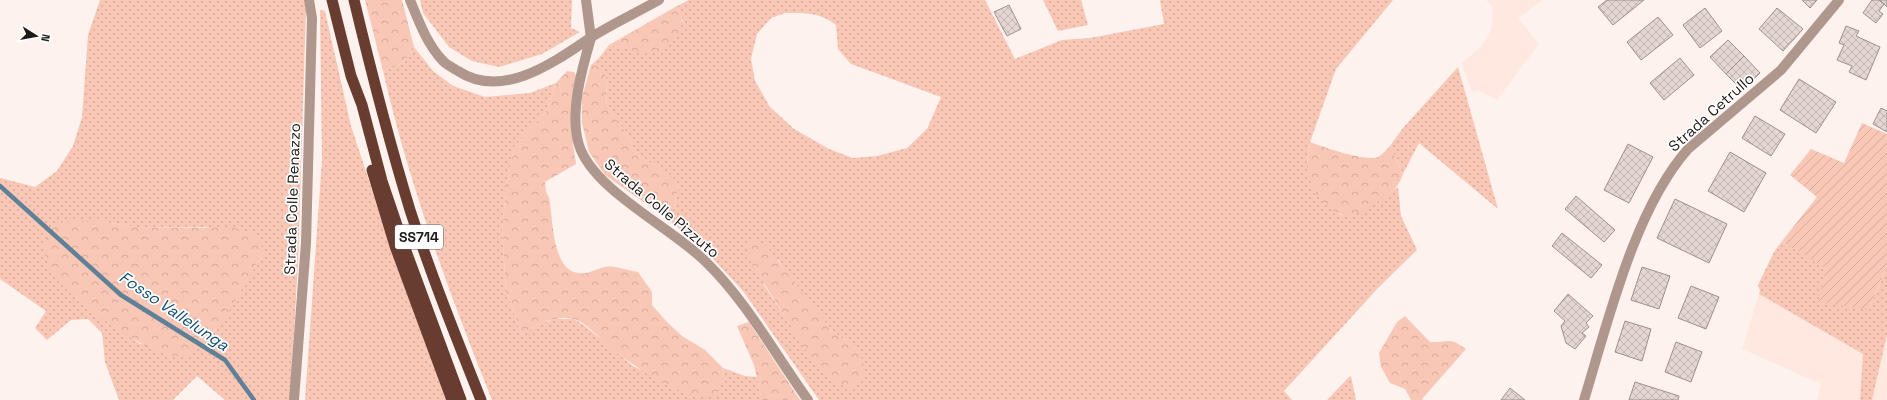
<svg xmlns="http://www.w3.org/2000/svg" width="1887" height="400" font-family="'Space Grotesk',sans-serif">
<defs>
<pattern id="grass-dots" width="8" height="8" patternUnits="userSpaceOnUse"><rect width="8" height="8" fill="#f9c7b6"/><path d="M2 2h.1M6 6h.1" fill="none" stroke="#d5aa9c" stroke-width="1.8" stroke-linecap="round"/></pattern>
<pattern id="forest-crowns" width="20" height="18" patternUnits="userSpaceOnUse"><rect width="20" height="18" fill="#f9c7b6"/><path d="M2 6a3 3 0 1 1 6 0M12 15a3 3 0 1 1 6 0" fill="none" stroke="#d5aa9c"/></pattern>
<pattern id="garden-furrows" width="10" height="10" patternUnits="userSpaceOnUse"><rect width="10" height="10" fill="#f9c7b6"/><path d="M-1 1l2-2M0 10L10 0M9 11l2-2" fill="none" stroke="#d5aa9c"/></pattern>
<pattern id="building-cross-hatch" width="8" height="8" patternUnits="userSpaceOnUse"><rect width="8" height="8" fill="#e4d6d1"/><path d="M0 0l8 8M0 8l8-8" fill="none" stroke="#c3b7b3"/></pattern>
</defs>
<rect width="100%" height="100%" fill="#fef2ee"/>
<!-- built -->
<path fill="#ffe8e0" d="M1486,0h57l-25,18 21,26 -42,56 -19,-10 -6,2 -11,-29 19,-15 9,-13 4,-15 -1,-14z
M1759,294l104,60 -3,46h-43l4,-16 -79,-35z
M1887,335v65h-15z"/>
<!-- grass -->
<path fill="url(#grass-dots)" fill-rule="evenodd" d="M100,0h204l2,10 -8,253 -8,137h-65l-28,-24 -24,24h-54l-14,-38 -3,-29 -14,-14 -17,1 -24,20 -12,-12 11,-17 -46,-32v-101l35,9 22,-16 16,-25 9,-29 6,-82zM100,221l32,6h74l58,25 -50,81 -74,11 -63,-45 -25,-25z
M420,0h152l-1,28 9,4 -38,22 -43,13 -27,-6 -23,-14 -26,-34z
M689,0h296l30,59 47,-19 28,-2 74,-14 -4,-24h233l-57,69 -26,73 -3,20 17,41 17,12 28,-9 29,-19 3,29 16,34 -39,38 -94,103 8,9h-473l-76,-109 -40,-43 -37,-30 7,-7 6,-25c-3,-4 -6,-8 -10,-12 -9,-8 -24,-12 -33,-21 -4,-4 -5,-12 -8,-17 -5,-10 -14,-17 -19,-27 -8,-13 7,-45 -18,-44l8,-7 10,-13 31,6h12l31,-30 -6,-15zM785,13c20,0 35,-1 51,12l2,24 13,15 90,33 -14,32 -20,19 -30,8 -24,2 -24,-9 -35,-20 -24,-22 -15,-26 -4,-22 6,-25 14,-16zM778,259l9,16 46,57 18,13 -49,-3 -38,-57z
M1043,0h38l7,25 -30,6z
M320,10l5,1 26,115 40,122 56,152h-142l17,-240z
M414,47l19,24 20,15 32,11 45,-4 26,-10 -10,29 -32,35 -8,44 -4,40 4,60 16,44 17,-11 16,-5h19l11,7 48,40 22,10 67,7 1,-15 22,8 12,1 5,23h-270c-43,-107 -83,-216 -109,-329 17,-6 23,-8 31,-24z
M1458,67l40,142 -79,-66 -16,31 -13,-28 13,-18z
M1782,241l45,28 42,41 18,-44v69l-15,65h-12l3,-46 -104,-60 1,-3 -2,-6 16,-33z
M1351,376l5,24h-29l22,-23z"/>
<!-- forest -->
<path fill="url(#forest-crowns)" d="M365,0h37l12,47c-8,16 -14,18 -31,24z
M677,6c2,5 5,11 5,15 0,16 -16,27 -30,30 -14,3 -30,-4 -43,-6z
M591,65c25,-1 10,31 18,44 5,10 14,17 19,27 3,5 4,13 8,17 9,9 24,13 34,21 3,4 6,8 9,12l-6,25 -7,7 -61,-43 -16,-23 -7,-29v-26z
M567,71l7,1 4,7 -7,34v18l5,33 -31,18 1,10 3,5c4,21 3,73 29,76 10,2 17,-4 27,-6 10,-2 23,4 33,5l14,20v13l16,18 14,13 23,14 18,18 -1,15 -7,13c-5,0 -10,1 -15,1 -26,-4 -73,-35 -93,-52 -9,-8 -22,-24 -34,-26 -20,-4 -36,6 -51,16l-16,-44 -4,-60 4,-40 8,-44 32,-35 10,-29z
M1310,142c13,5 56,20 68,15 4,-2 9,-8 12,-11l13,28c-6,17 -14,21 -29,30 -7,3 -15,10 -22,11 -21,3 -41,-23 -44,-43 -2,-10 1,-20 2,-30z
M65,221h35l32,6 103,1 23,8 6,16c-20,31 -43,84 -74,102 -29,16 -119,-56 -137,-79 -5,-7 -7,-20 -10,-28l8,-20z
M751,240l14,4 68,88 18,13 10,10 5,20 -15,14 -17,-7 -17,-15 -66,-104 -3,-16z
M1405,316l25,26c19,1 18,-6 36,7l-44,50 1,1h-12l-6,-11 -15,-6 -9,-16 -2,-14 18,-31z
M749,322l51,78h-38l-8,-35 -17,-39z"/>
<!-- garden -->
<path fill="url(#garden-furrows)" d="M1862,123l25,11v132l-18,44 -51,-8 8,-33 -44,-28 35,-44 -27,-22 21,-26 33,14z"/>
<g fill="none" stroke-linecap="round" stroke-linejoin="round">
<!-- stream -->
<path stroke="#5f8197" stroke-width="4.5" d="M0,186l121,109 104,65 29,40"/>
</g>
<!-- building -->
<path fill="url(#building-cross-hatch)" stroke="#9e918c" d="M1607,0h37l-31,25 -15,-18z
M1802,0h15l-7,8z
M1872,0h7l5,4 -5,7 4,3 -7,9 -13,-10z
M1879,0h8v7l-3,-3z
M1009,5l12,24 -14,7 -13,-24z
M1705,8l17,23 -22,17 -17,-23z
M1777,8l26,21 -20,22 -24,-22z
M1658,17l15,18 -32,25 -14,-18z
M1846,26l13,5 -3,5 24,11 -14,33 -17,-8 3,-6 -15,-6 7,-15 -5,-2z
M1728,40l16,16 -18,18 -16,-17z
M1744,56l16,17 -18,17 -16,-16z
M1680,58l14,17 -30,25 -14,-17z
M1799,79l37,23 -20,31 -36,-23z
M1881,108l6,3v21l-14,-8z
M1755,116l30,18 -14,22 -29,-18z
M1628,144l25,13 -24,46 -25,-13z
M1730,152l36,21 -22,39 -36,-21z
M1576,196l39,34 -11,12 -39,-33z
M1675,199l52,25 -18,39 -52,-25z
M1562,233l40,32 -11,13 -39,-32z
M1642,267l28,9 -11,33 -28,-9z
M1691,286l28,11 -13,32 -28,-11z
M1568,294l25,22 -7,7 3,4 -7,6 4,3 -11,13 -9,-6 -5,-17 4,-5 -11,-10z
M1625,321l26,8 -9,32 -27,-9z
M1676,342l26,10 -11,30 -26,-10z
M1635,382l44,14 -1,4h-49z
M1510,388l15,12h-24z"/>
<g fill="none" stroke-linecap="round" stroke-linejoin="round">
<!-- minor -->
<path stroke="#b0978e" stroke-width="10" d="M591,38c-9,30 -22,76 -12,107 14,45 92,82 127,117 41,40 69,92 102,138
M1584,400c24,-78 50,-190 104,-251l93,-79 58,-70"/>
<!-- tertiary -->
<path stroke="#b0978e" stroke-width="10" d="M410,0c9,22 17,44 33,61 4,4 10,7 15,10 44,29 95,-8 132,-33 22,-14 46,-25 69,-38
M586,0l5,38
M294,400l12,-157 6,-225 -3,-18"/>
<!-- trunk -->
<path stroke="#683c2e" stroke-width="11" d="M332,0l19,76 11,29 20,76 21,62 58,157
M354,0c17,71 35,141 56,210 21,65 46,127 71,190
M372,170l23,76 57,154"/>
</g>
<g text-anchor="middle" dominant-baseline="central" stroke-width="3.5" stroke-linejoin="round" paint-order="stroke">
<!-- shield labels -->
<rect fill="#fff" stroke="#625f5d" stroke-width="1" x="395" y="225" width="48" height="24" rx="3"/>
<g font-size="14" font-weight="bold" fill="#1f1a18">
<text x="419" y="237">SS714</text>
</g>
<!-- street labels -->
<g font-size="15" fill="#1f1a18" stroke="#fff">
<text transform="translate(1711 112) rotate(-42)">Strada Cetrullo</text>
<text transform="translate(292 199) rotate(-88)">Strada Colle Renazzo</text>
<text transform="translate(662 208) rotate(40)">Strada Colle Pizzuto</text>
</g>
<!-- water labels -->
<g font-size="16" font-style="italic" fill="#0f4f70" stroke="#fff">
<text transform="translate(174 311) rotate(34)">Fosso Vallelunga</text>
</g>
</g>
<!-- north arrow -->
<g transform="translate(36 36) rotate(101)" stroke="#ffffff" stroke-width="3" paint-order="stroke">
<path d="M0-3L7 15L0 10L-7 15Z" fill="#1f1a18"/>
<text y="-6" font-size="11" font-weight="bold" text-anchor="middle" fill="#1f1a18">N</text>
</g>
</svg>
